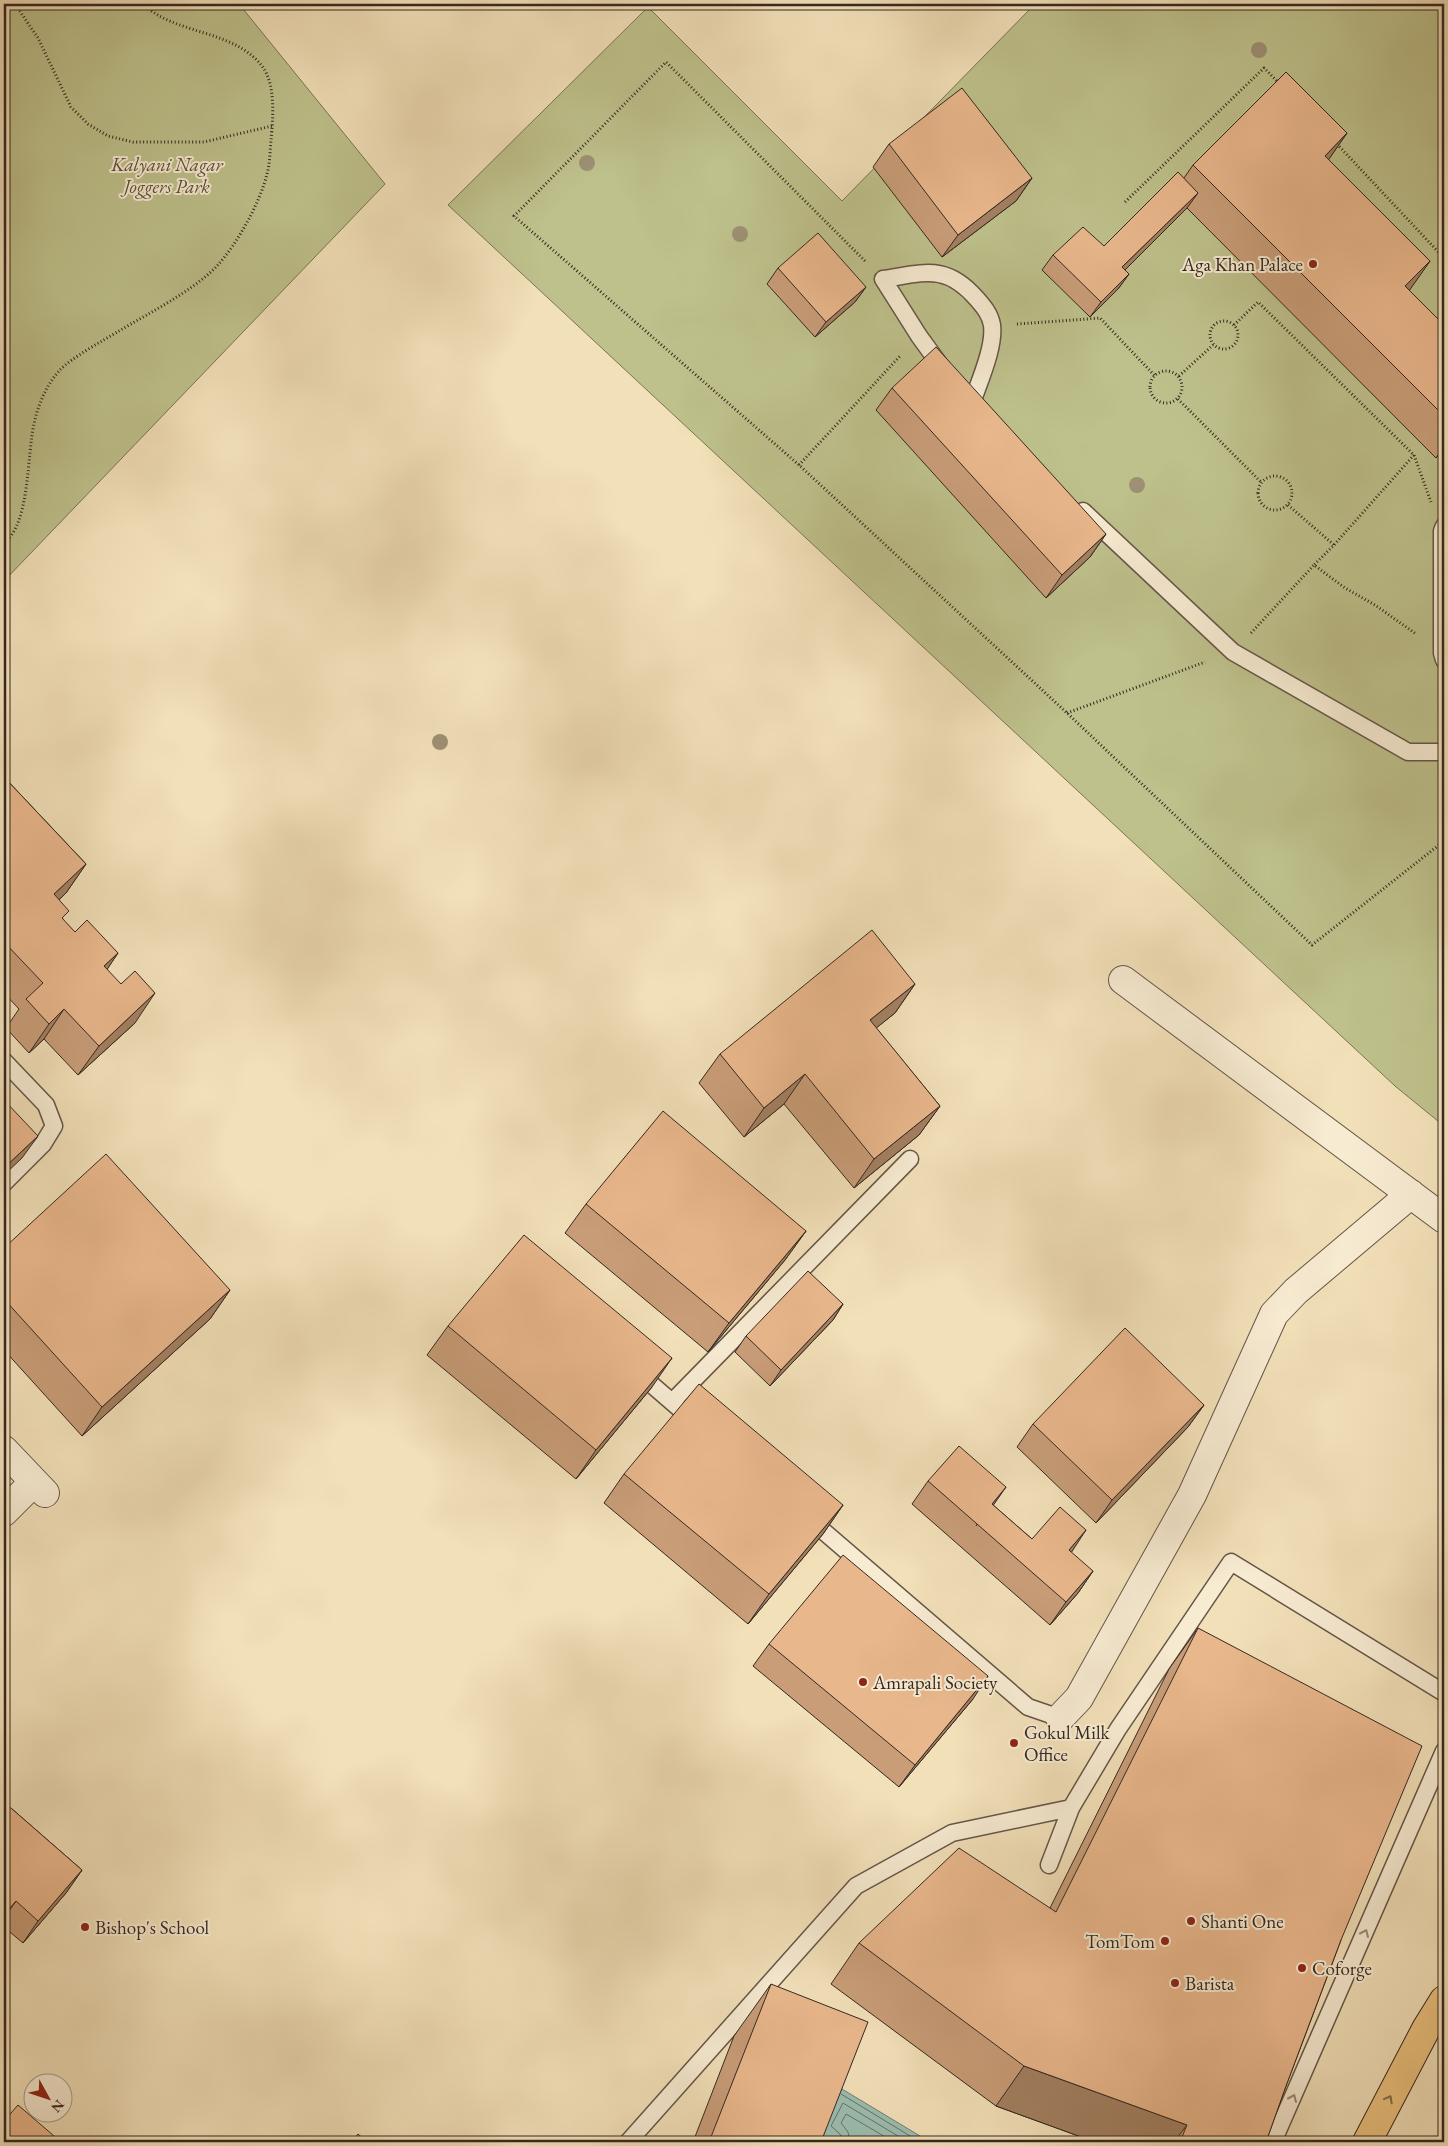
<svg xmlns="http://www.w3.org/2000/svg" width="1448" height="2146" font-family="'EB Garamond',serif">
<rect width="100%" height="100%" fill="#f2e0b9"/>
<filter id="stains"><feTurbulence type="fractalNoise" baseFrequency=".004" numOctaves="4"/><feColorMatrix values="0 0 0 0 .2 0 0 0 0 .09 0 0 0 0 .02 0 0 0 .5 -.17"/></filter>
<radialGradient id="worn" r=".72"><stop offset=".6" stop-color="#630" stop-opacity="0"/><stop offset="1" stop-color="#630" stop-opacity=".3"/></radialGradient>
<!-- green -->
<path fill="#bec18c" stroke="#7a7456" d="M4,4h235l146,180 -381,397z
M1035,4h409v1122l-49,-40 -947,-881 200,-198 194,194z"/>
<!-- water -->
<path fill="#9bbdaf" stroke="#728176" d="M837,2086l93,56h-94l-20,-8z"/>
<g fill="none" stroke-linecap="round" stroke-linejoin="round">
<!-- shore -->
<path stroke="#687268" stroke-width="1" d="M841,2094l79,48
M843,2142l-3,-8 -9,-8 12,-23 65,39
M850,2142l-2,-10 -7,-9 5,-9 48,28"/>
<!-- service casing -->
<g stroke="#645647" stroke-width="19">
<path id="service" d="M943,369l-24,-33 -36,-57c41,-6 63,-16 94,20 7,8 13,15 15,26 3,23 -14,59 -21,81
M1083,511l150,141 175,100h36
M1444,526l-2,5v122l2,7
M4,1061l42,44 8,21 -11,18 -39,39
M636,1371l59,51
M672,1402l238,-243
M807,1517l221,190 32,11
M1049,1865l22,-57
M628,2142l228,-256 96,-53 119,-25 47,-79 113,-167 213,131
M1273,2142l171,-391"/>
</g>
<!-- minor casing -->
<g stroke="#645647" stroke-width="30">
<path id="minor" d="M1123,980l321,239
M4,1450l41,43
M4,1512l30,-30
M1060,1718l19,-20 113,-203 82,-181 22,-23 115,-97"/>
</g>
<!-- trunk casing -->
<g stroke="#352821" stroke-width="30">
<path id="trunk" d="M1367,2142l59,-113 18,-29"/>
</g>
<!-- path -->
<path stroke="#352821" stroke-width="3" stroke-dasharray="1 2.5" stroke-linecap="butt" d="M12,4l5,3 21,31 33,69 17,17 20,12 25,6h71l68,-16
M1337,144l107,114
M1125,202l139,-134 15,15
M865,261l-199,-199 -152,154 285,249 268,248 245,232 132,-104
M1210 335a14 14 0 1 1 28 0a14 14 0 1 1-28 0Z
M1017,324l83,-6 55,58
M1234,325l24,-23 156,153 17,47
M1150 387a16 16 0 1 1 32 0a16 16 0 1 1-32 0Z
M1179,376l34,-31
M1178,399l83,83
M1414,455l-80,90 -20,20 31,23 30,17 41,29
M799,465l102,-110
M1258 493a17 17 0 1 1 34 0a17 17 0 1 1-34 0Z
M1288,505l46,40
M4,542c26,-16 23,-89 30,-118 4,-19 12,-39 26,-54 11,-12 44,-30 59,-39 30,-18 74,-40 98,-65 20,-22 43,-63 50,-92 3,-11 3,-23 4,-34 2,-21 5,-56 -9,-74 -29,-37 -87,-31 -119,-62
M1251,633l63,-68
M1067,713l138,-51"/>
<!-- service -->
<use href="#service" stroke="#f7ebd2" stroke-width="16"/>
<!-- minor -->
<use href="#minor" stroke="#f7ebd2" stroke-width="28"/>
<!-- trunk -->
<use href="#trunk" stroke="#e9c07c" stroke-width="28"/>
</g>
<!-- trees -->
<g fill="#9d9074">
<circle cx="1259" cy="50" r="8"/>
<circle cx="587" cy="163" r="8"/>
<circle cx="740" cy="234" r="8"/>
<circle cx="1137" cy="485" r="8"/>
<circle cx="440" cy="742" r="8"/>
</g>
<!-- wall -->
<path fill="#c89d78" stroke="#352821" d="M1347,133l-19,27 102,101 -21,29 35,35v125l-8,8 -249,-250 -62,62 4,4 -11,15 -28,28 -48,-47 11,-15 51,-9 80,-68 9,-13z
M889,144l143,34 -16,23 -74,56 -69,-90z
M778,268l88,19 -11,15 -40,35 -48,-53z
M892,388l214,146 -16,23 -44,41 -170,-188z
M4,777l82,87 -20,29 -7,7 4,20 12,12 43,21 -11,16 28,54 -57,52 -34,-36 -15,14 -23,-25 13,-19 -15,-16z
M915,984l-20,29 -19,15 64,78 -21,29 -65,53 -70,-84 -40,33 -45,-54 21,-29z
M586,1204l220,27 -21,29 -77,92 -143,-119z
M4,1248l226,42 -20,29 -128,117 -78,-86z
M843,1304l-10,16 -63,66 -35,-34 11,-16z
M448,1326l204,61 -76,92 -149,-124z
M1204,1405l-16,22 -92,96 -79,-76 16,-23z
M624,1474l219,31 -20,29 -75,90 -144,-121z
M928,1481l65,24 39,34 61,32 -15,22 -28,32 -138,-121z
M1198,1628l143,312 -55,146 -20,56h-171l-99,-36 -165,-122 28,-41 191,-35 119,-239z
M769,1644l204,55 -74,88 -146,-121z
M4,1802l78,68 -16,23 -43,50 -19,-16z
M771,1984l50,158h-128l41,-106z"/>
<!-- shaded-wall -->
<path fill="#a38062" stroke="#352821" d="M1347,133l-20,29 -2,-6z
M1032,178l-16,23 -74,56 16,-22z
M1198,193l-11,15 -75,75 10,-16z
M1430,261l-21,30 -4,-5z
M1129,274l-11,15 -28,28 11,-15z
M866,287l-11,15 -40,35 11,-15z
M1444,446v4l-8,8z
M1106,534l-16,23 -44,41 16,-23z
M86,864l-20,29 -32,30 20,-29z
M118,953l-20,30 6,-17z
M915,984l-20,29 -45,36 20,-29z
M155,993l-20,30 -57,52 21,-29z
M64,1009l-20,30 -15,14 20,-29z
M805,1074l-21,30 -40,33 20,-29z
M940,1106l-21,29 -65,53 20,-29z
M38,1136l-16,22 -18,17v-7z
M806,1231l-21,29 -77,92 21,-29z
M230,1290l-20,29 -128,117 20,-29z
M843,1304l-10,16 -63,66 11,-16z
M672,1358l-20,29 -76,92 20,-29z
M1204,1405l-16,22 -92,96 16,-23z
M1006,1487l-16,23 -14,16 16,-22z
M843,1505l-20,29 -75,90 21,-30z
M1086,1530l-15,23 -2,-3z
M1093,1571l-15,22 -28,32 16,-23z
M988,1676l-15,23 -74,88 16,-22z
M82,1870l-16,23 -43,50 15,-22z
M16,1901l-12,17v-3z
M1024,2066l163,59 -13,17h-79l-99,-36z"/>
<!-- building -->
<path fill="#e9b78c" stroke="#352821" d="M1286,72l61,61 -22,23 105,105 -25,25 39,39v91l-251,-251z
M962,88l70,90 -74,57 -69,-91z
M1178,172l20,21 -76,74 7,7 -28,28 -48,-47 30,-28 21,19z
M818,233l48,54 -40,35 -48,-54z
M936,347l170,187 -44,41 -170,-187z
M4,777l82,87 -32,30 15,17 -7,7 13,14 12,-12 31,33 -14,13 17,18 14,-13 20,22 -56,53 -35,-37 -15,15 -23,-25 17,-16 -39,-41z
M872,930l43,54 -45,36 70,86 -66,53 -69,-85 -41,34 -44,-54z
M4,1100l34,36 -34,32z
M663,1111l143,120 -77,92 -143,-119z
M106,1154l124,136 -128,117 -98,-108v-51z
M524,1235l148,123 -76,92 -148,-124z
M808,1271l35,33 -62,66 -35,-34z
M1125,1328l79,77 -92,95 -79,-76z
M699,1384l144,121 -74,89 -145,-120z
M959,1446l47,41 -14,17 40,35 28,-32 26,23 -17,20 24,21 -27,31 -138,-121z
M843,1555l145,121 -73,89 -146,-121z
M1198,1628l224,118 -81,194 -55,146 -20,56h-86l7,-17 -163,-59 -165,-123 100,-95 97,64z
M4,1802l78,68 -44,51 -22,-20 -12,14z
M771,1984l97,38 -47,120h-112z
M18,2105l43,37h-57v-21z
M358,2134l9,8h-16z"/>
<!-- one-way arrows -->
<defs><path id="oneway-chevron" d="M-2-3.5L2.5 0L-2 3.5" fill="none" stroke-width="1.6" stroke-linecap="round" stroke-linejoin="round" transform="scale(1.25)"/></defs>
<g stroke="#968a7a">
<use href="#oneway-chevron" transform="translate(1365 1933) rotate(-66)"/>
<use href="#oneway-chevron" transform="translate(1293 2098) rotate(-66)"/>
</g>
<use stroke="#866c4a" href="#oneway-chevron" transform="translate(1389 2099) rotate(-62)"/>
<!-- markers -->
<g fill="#8f2418" stroke="#f7ebd2" stroke-width="2">
<circle cx="1313" cy="264" r="5"/>
<circle cx="863" cy="1682" r="5"/>
<circle cx="1014" cy="1743" r="5"/>
<circle cx="1191" cy="1921" r="5"/>
<circle cx="85" cy="1927" r="5"/>
<circle cx="1165" cy="1941" r="5"/>
<circle cx="1302" cy="1968" r="5"/>
<circle cx="1175" cy="1983" r="5"/>
</g>
<g text-anchor="middle" dominant-baseline="central" stroke-width="4" stroke-linejoin="round" paint-order="stroke">
<!-- park labels -->
<g font-size="19" font-style="italic" fill="#574e3c" stroke="#f7ebd2">
<text x="167" y="164">Kalyani Nagar<tspan x="167" dy="22">Joggers Park</tspan></text>
</g>
<!-- poi labels -->
<g font-size="19" fill="#352821" stroke="#f7ebd2" text-anchor="start">
<text x="1303" y="264" text-anchor="end">Aga Khan Palace</text>
<text x="873" y="1682">Amrapali Society</text>
<text x="1024" y="1732">Gokul Milk<tspan x="1024" dy="22">Office</tspan></text>
<text x="1201" y="1921">Shanti One</text>
<text x="95" y="1927">Bishop's School</text>
<text x="1155" y="1941" text-anchor="end">TomTom</text>
<text x="1312" y="1968">Coforge</text>
<text x="1185" y="1983">Barista</text>
</g>
</g>
<!-- margin -->
<rect width="1448" height="2146" fill="none" stroke="#f2e0b9" stroke-width="20"/>
<rect x="5" y="5" width="1438" height="2136" fill="none" stroke="#352821" stroke-width="2.5"/>
<rect x="10" y="10" width="1428" height="2126" fill="none" stroke="#352821"/>
<!-- north arrow -->
<g transform="translate(48 2098) rotate(130)"><circle r="24" fill="#f7ebd2" stroke="#a99d8b"/>
<path d="M0-4L9 19L0 12L-9 19Z" fill="#8f2418"/>
<text y="-8" font-size="14" font-weight="bold" text-anchor="middle" fill="#352821">N</text>
</g>
<rect width="100%" height="100%" filter="url(#stains)"/>
<rect width="100%" height="100%" fill="url(#worn)"/>
</svg>
